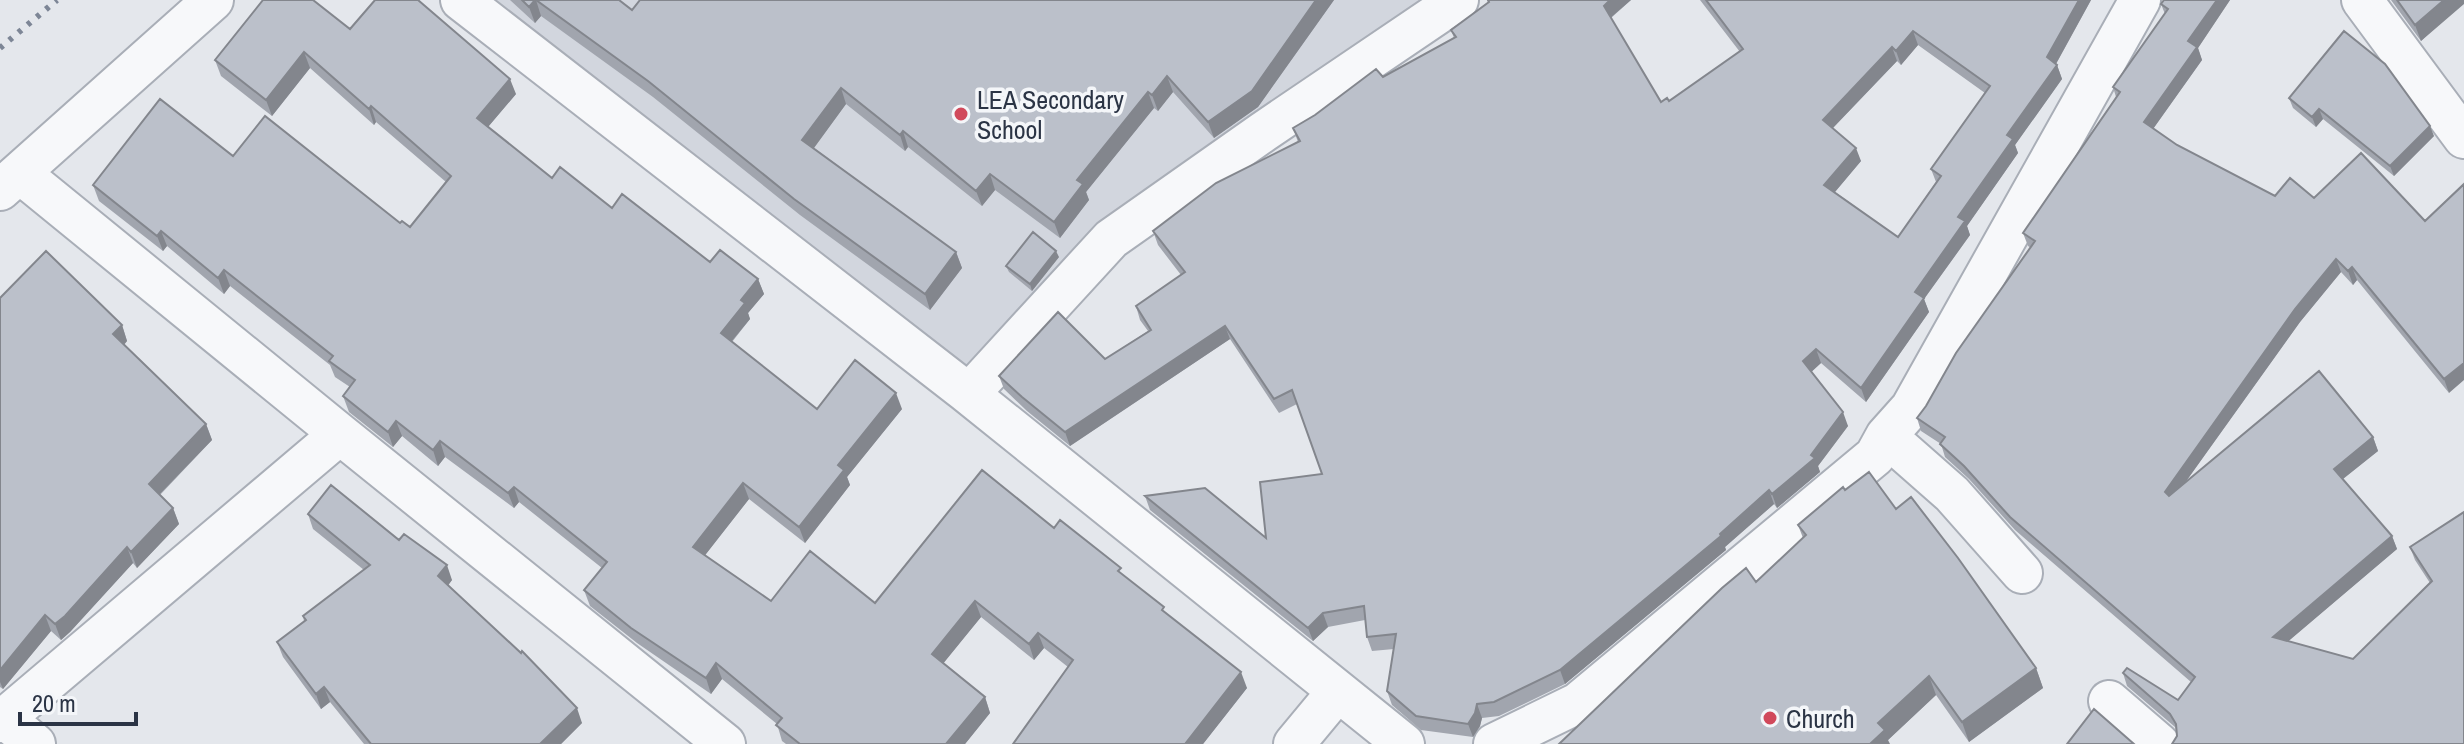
<svg xmlns="http://www.w3.org/2000/svg" width="2464" height="744" font-family="'Archivo Narrow',sans-serif">
<rect width="100%" height="100%" fill="#e4e7ec"/>
<!-- built -->
<path fill="#d2d6de" d="M484,0h979l-297,199 -188,185z"/>
<g fill="none" stroke-linecap="round" stroke-linejoin="round">
<!-- street casing -->
<g stroke="#a9aeb7" stroke-width="44">
<path id="street" d="M461,0l504,391 439,353
M2362,0l102,138
M21,174l319,260 385,310
M0,190l213,-190
M965,391l13,-7 133,-145 152,-107 195,-132
M1886,436l66,58 70,79
M2109,701l50,43
M4,718l31,26
M0,722l340,-288
M1294,744l44,-53
M1494,744l84,-41 297,-247 11,-20 25,-28 229,-408"/>
</g>
<!-- street -->
<use href="#street" stroke="#f7f8fa" stroke-width="40"/>
<!-- rail -->
<path stroke="#7d8696" stroke-width="6" stroke-dasharray="4 8" stroke-linecap="butt" d="M0,48l57,-48"/>
</g>
<!-- wall -->
<path fill="#a1a5ae" fill-rule="evenodd" d="M510,0h109l13,10 8,-10h694l-76,107 -44,31 -41,-46 -15,19 -4,-3 -68,84 3,8 -29,38 -65,-48 -13,16 -74,-59 -3,4 -59,-47 -32,44 142,104 6,16 -32,42 -130,-95 -147,-118 -112,-81 -6,7z
M1487,0h144l-20,18 50,84 8,-1 71,-49 -40,-52h391l-35,64 1,1 5,14 -47,66 3,8 -51,73 3,9 -46,64 5,13 -63,90 -45,-39 -10,9 37,54 -30,40 2,6 -43,36 -3,-4 -49,43 1,3 -161,134 -66,32 -17,2 -2,8 -7,11 -52,-7 -29,-25 -5,-14 7,-42 -22,2 -5,-14 -2,-17 -37,7 -15,14 -163,-131 -5,-14 121,42 56,-64 -25,-70 -18,9 -49,-74 -160,107 -43,-35 -23,-22 -5,-13 106,-17 43,-28 -8,-11 -4,-14 45,-31 -23,-30 -5,-14 145,-89 -5,-14 161,-90 -3,-8 37,-28zM1918,45l67,48 -54,76 5,13 -38,55 -63,-45 26,-31 -28,-33 64,-67 4,4z
M2164,0h66l-32,48 4,12 -49,69 24,16 98,51 39,2 111,23 24,172 -92,-113 -4,5 -12,-13 -41,50 -113,158 186,-43 5,14 -35,28 49,57 5,13 -109,92 65,18 77,-76 -15,-23 -5,-13 54,-35v232l-287,-8 -1,-6 -1,-3 -48,-41 -4,-13 55,27 13,-18 -176,-152 -46,-51 -24,-22 -4,-13 -20,-13 -4,-13 9,-12 105,-158 -3,-2 -5,-13 93,-136 -3,-10 52,-73 -4,-10z
M2391,0h73l-43,41z
M350,29l166,65 -28,33 64,51 60,30 98,54 48,17 6,15 -16,19 2,6 -18,23 85,67h85l-55,68 3,8 -45,58 -56,-44 -44,56 66,46 104,2 179,-75 69,47 124,113 -44,56h-190l55,-77 -24,-19 -10,12 -53,-43 -38,46 42,34 5,16 -25,31h-179l-4,-3 -5,-17 -55,-45 -11,15 -74,-51 -47,-37 -6,-16 18,-22 -83,-66 -5,6 -69,-51 -7,9 -36,-30 -9,11 -44,-35 -6,-16 7,-9 -15,-10 -5,-12 -100,-79 -6,8 -57,-48 -4,5 -64,-50 -6,-16 140,-29 177,71 36,-45 -70,-60 -2,3 -64,-57 -38,48 -51,-40 -6,-16z
M2289,98l145,38 -40,40 -71,-57 -7,8 -23,-19z
M1059,257l-27,34 -23,-19 -3,-6z
M0,298l122,27 5,16 -3,4 82,79 6,16 -52,55 13,13 6,16 -42,44 -4,-5 -63,69 -9,8 -10,-9 -48,58 -3,-2z
M1845,490l51,19 140,159 7,20 -74,54 -33,-47 -48,45 -132,-158 47,-44 -5,-13z
M308,514l91,26 53,40 -4,5 134,138 -21,21h-197l-34,-42 -9,7 -38,-52 -6,-15 27,-21 -1,-5 61,-46 -51,-41z"/>
<!-- shaded-wall -->
<path fill="#83868d" d="M536,0l5,16 -6,7 -6,-16z
M1316,0h18l-76,107 -44,31 -6,-16z
M1610,0h21l-22,19 -5,-13z
M2079,0h12l-39,71 -5,-14z
M2217,0h13l-32,48 4,12 -54,76 -4,-14 44,-81z
M2444,0h20v4l-43,37 -6,-16z
M1913,31l5,14 -17,20 -5,-14z
M1892,47l5,14 -69,72 -5,-13z
M304,52l6,16 -38,48 -6,-16z
M2057,65l5,14 -47,66 3,8 -51,73 3,9 -46,64 5,13 -63,90 -5,-14 54,-96 92,-157z
M1167,76l6,16 -15,19 -6,-16z
M510,79l6,15 -34,40 -5,-16z
M841,88l5,16 -38,52 -6,-16z
M1148,92l6,16 -68,84 3,8 -29,38 -6,-16 23,-42z
M371,106l5,16 -2,3 -5,-16z
M2319,109l4,10 -7,8 -4,-10z
M2430,126l4,10 -40,40 -4,-10z
M903,131l5,16 -3,4 -5,-16z
M1856,148l5,13 -32,38 -5,-14z
M990,174l5,16 -13,16 -6,-15z
M161,231l6,15 -4,5 -6,-15z
M1056,251l3,6 -27,34 -2,-7z
M956,252l6,16 -32,42 -5,-16z
M2336,259l5,13 -41,50 -131,183 -4,-13 130,-183z
M2352,267l5,13 -4,5 -5,-14z
M224,270l6,16 -6,8 -6,-16z
M758,279l6,15 -16,19 2,6 -24,29 -5,-15 20,-33z
M122,325l5,16 -8,9 -6,-16z
M1225,326l5,13 -160,107 -5,-14z
M1816,349l5,14 -13,12 -5,-14z
M2464,363v17l-15,13 -5,-14z
M896,393l6,16 -55,68 3,8 -45,58 -6,-16 39,-62z
M1843,412l5,14 -30,40 2,6 -43,36 -5,-14 39,-39z
M396,421l6,15 -9,11 -5,-15z
M206,424l6,16 -58,60 -5,-16z
M2373,437l5,14 -39,31 -5,-13z
M440,441l5,16 -7,9 -5,-16z
M743,483l6,16 -50,64 -6,-16z
M514,487l5,15 -5,6 -6,-15z
M1769,490l5,14 -49,43 1,3 -161,134 -5,-14z
M173,508l6,16 -42,44 -6,-16z
M2392,536l5,13 -119,101 -5,-13z
M127,547l6,16 -63,69 -9,8 -6,-16z
M447,565l5,15 -8,11 -6,-15z
M975,601l6,16 -43,53 -6,-16z
M1323,613l5,14 -15,14 -5,-13z
M45,615l6,16 -48,58 -3,-7v-12z
M1038,633l6,15 -10,12 -5,-16z
M716,663l6,16 -11,15 -5,-16z
M2036,668l7,20 -74,54 -7,-20z
M1241,672l6,16 -44,56h-18z
M1929,676l7,19 -48,45 2,4h-20l8,-21z
M324,687l6,15 -9,7 -5,-15z
M985,697l5,16 -25,31h-19z
M1477,704l5,14 -2,8 -7,11 -5,-13z
M577,708l5,15 -21,21h-21z"/>
<!-- building -->
<path fill="#bbc0ca" stroke="#83868d" stroke-width="2" fill-rule="evenodd" d="M263,0h50l37,29 25,-29h43l92,79 -33,39 75,60 8,-11 52,41 10,-14 88,68 10,-12 38,29 -17,21 4,3 -24,30 96,76 38,-49 41,33 -58,72 6,5 -45,57 -56,-44 -50,64 78,54 39,-50 65,52 107,-133 72,58 6,-8 61,48 -3,3 46,36 -2,3 79,62 -56,72h-172l60,-84 -35,-27 -9,11 -54,-43 -43,53 53,43 -39,47h-146l-24,-19 6,-7 -66,-55 -10,15 -75,-50 -47,-38 23,-28 -93,-75 -6,6 -68,-52 -7,9 -37,-29 -8,11 -45,-36 12,-16 -26,-19 4,-5 -109,-86 -6,8 -57,-47 -4,5 -64,-51 67,-86 73,57 32,-40 135,107 2,-2 8,6 41,-51 -80,-70 -2,3 -65,-57 -38,48 -51,-40z
M522,0h13l-6,7z
M536,0h83l13,10 8,-10h676l-64,91 -44,31 -41,-46 -15,19 -4,-3 -71,88 6,4 -29,38 -64,-48 -14,17 -73,-60 -3,4 -59,-47 -39,52 154,112 -31,42 -131,-95 -146,-118z
M1488,0h122l-6,6 57,96 6,-4 2,3 74,-52 -37,-49h373l-32,57 10,8 -50,70 6,4 -55,78 7,4 -50,71 9,6 -63,90 -45,-39 -13,12 40,51 -32,43 4,3 -43,36 -3,-4 -49,44 1,2 -161,134 -66,32 -17,2 -2,9 -7,11 -52,-8 -29,-25 9,-57 -29,3 -3,-31 -41,7 -15,15 -163,-132 60,-8 61,50 -6,-56 62,-8 -30,-84 -18,9 -49,-73 -160,106 -43,-35 -23,-21 59,-64 47,47 46,-29 -15,-24 49,-34 -32,-41 63,-48 84,-42 -7,-13 22,-13 61,-46 7,8 73,-40 -5,-7 38,-28zM1913,31l77,55 -59,83 10,7 -43,61 -74,-52 32,-37 -33,-28 69,-73 4,4z
M2164,0h53l-29,41 9,6 -53,75 33,23 98,51 15,-18 24,20 47,-45 64,68 39,-37v179l-20,16 -92,-112 -4,4 -12,-12 -41,50 -130,183 4,4 150,-125 54,66 -39,32 58,67 -119,101 80,22 79,-78 -22,-34 54,-35v232h-292l5,-8 -1,-12 -6,-10 -47,-41 4,-5 51,32 17,-23 -185,-160 -46,-51 -24,-22 5,-7 -28,-19 9,-12 30,-53 79,-112 -12,-8 97,-141 -7,-5 55,-78 -7,-5z
M2397,0h47l-29,25z
M2344,31l41,33 45,62 -40,40 -71,-57 -7,8 -23,-19z
M1033,232l23,19 -26,33 -24,-18z
M46,251l76,74 -9,9 93,90 -57,60 24,24 -42,44 -4,-5 -62,69 -10,8 -10,-9 -45,55v-372z
M1869,472l27,37 15,-12 47,61 78,110 -74,54 -33,-46 -51,47 7,7 -15,14h-311l163,-156 24,-20 10,14 50,-47 -8,-10 45,-38 2,3z
M331,485l68,55 5,-6 43,31 -9,11 83,77 1,-2 55,57 -37,36h-169l-47,-57 -8,7 -39,-52 29,-22 -3,-4 67,-51 -62,-51z
M2094,709l40,35h-67z"/>
<!-- markers -->
<g fill="#d1495b" stroke="#f4f6f9" stroke-width="3">
<circle cx="961" cy="114" r="8"/>
<circle cx="1770" cy="718" r="8"/>
</g>
<g text-anchor="middle" dominant-baseline="central" stroke-width="7" stroke-linejoin="round" paint-order="stroke">
<!-- poi labels -->
<g font-size="26" fill="#2b3445" stroke="#f4f6f9" text-anchor="start">
<text x="977" y="99">LEA Secondary<tspan x="977" dy="30">School</tspan></text>
<text x="1786" y="718">Church</text>
</g>
</g>
<!-- scale -->
<path d="M20 712v12h116v-12" fill="none" stroke="#2b3445" stroke-width="4"/>
<text x="32" y="712" font-size="24" fill="#2b3445" stroke="#f4f6f9" stroke-width="6" paint-order="stroke">20 m</text>
</svg>
